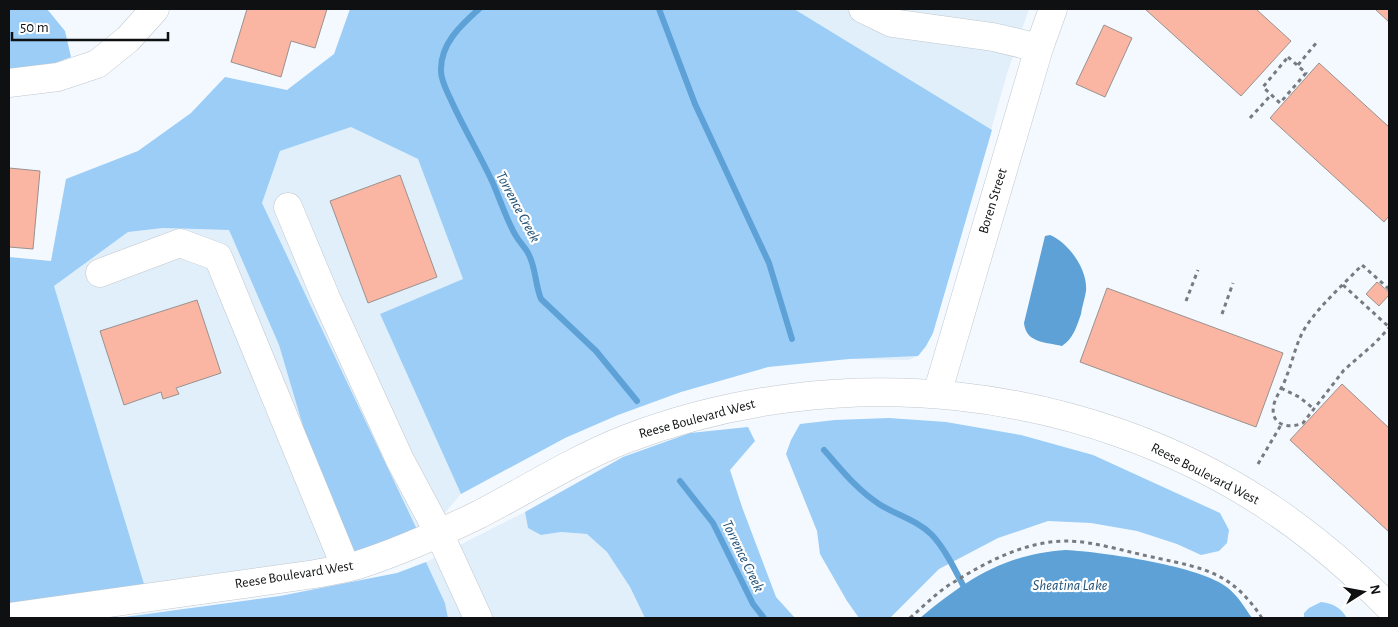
<svg xmlns="http://www.w3.org/2000/svg" width="1398" height="627" font-family="'Alegreya Sans',sans-serif">
<rect width="100%" height="100%" fill="#f3f9ff"/>
<!-- built -->
<path fill="#e1effb" d="M788,9h241l-22,65 -74,259 -7,13 -8,10 -10,4 -59,-1z
M351,127l67,32 45,120 -83,35 81,180 -39,46 -160,-337 18,-52z
M163,228l66,2 50,115 31,105 48,115 -210,32 -94,-311 74,-54z
M525,512l3,16 13,7 20,-3 26,2 20,18 23,35 15,31h-197l-3,-15 -19,-41z"/>
<!-- green -->
<path fill="#9bcdf7" d="M9,9h38l18,22 6,26 -26,10 -36,3z
M350,9h444l198,121 -59,203 -7,13 -8,10 -69,3 -81,8 -87,25 -63,23 -53,23 -104,56 -81,-180 83,-35 -45,-120 -67,-32 -71,24 -18,52 160,337 -64,25 -48,-115 -31,-105 -50,-115 -66,-2 -35,4 -74,54 94,311 -139,20v-360l42,4 15,-82 72,-28 53,-38 34,-36 62,13 47,-36z
M889,418l57,4 75,13 72,20 127,58 9,17 -2,13 -8,8 -18,4 -24,-11 -40,-13 -46,-8 -43,-2 -50,17 -59,31 -49,49h-31l-12,-17 -27,-47 -3,-23 -31,-77 5,-14 9,-16 35,-4z
M748,427l7,14 -25,29 12,37 34,90 19,21h-150l-15,-31 -23,-35 -20,-18 -26,-2 -20,3 -13,-7 -3,-16 98,-55 67,-24z
M426,562l19,41 3,15h-331l163,-22 117,-23z
M1321,602c13,2 19,5 26,16h-43v-5l5,-5z"/>
<!-- water -->
<path fill="#5da1d7" d="M1050,235c19,8 38,35 36,56 -1,7 -4,15 -5,23 -4,12 -8,25 -19,32 -17,-4 -36,-3 -38,-23l21,-87z
M1066,550c36,2 136,16 162,38 10,8 17,20 24,30h-332c46,-38 84,-64 146,-68z"/>
<g fill="none" stroke-linecap="round" stroke-linejoin="round">
<!-- stream -->
<path stroke="#5da1d7" stroke-width="6" d="M479,9c-18,16 -39,35 -38,62 0,10 6,20 10,29 12,27 28,53 41,81 8,18 14,38 24,55 4,7 10,12 13,19 7,14 6,29 12,44l55,52 41,50
M659,9l36,95 74,159 23,76
M824,450c17,19 33,40 55,54 17,11 38,16 53,31 14,15 24,37 34,56
M680,481l33,42 40,81 11,14"/>
</g>
<!-- building -->
<path fill="#fab5a3" stroke="#9a918e" d="M247,9h80l-12,39 -24,-7 -10,36 -50,-15z
M1145,9h111l35,32 -50,55z
M1375,9h14v13z
M1104,25l28,13 -27,59 -29,-13z
M1319,63l70,64v89l-5,6 -114,-104z
M9,168l31,3 -7,78 -24,-2z
M400,175l37,102 -69,26 -38,-102z
M1377,282l12,10v3l-10,11 -13,-12z
M1107,288l176,65 -27,74 -176,-65z
M197,300l24,73 -45,15 3,6 -16,5 -2,-7 -37,13 -24,-74z
M1342,384l47,44v104l-99,-92z"/>
<g fill="none" stroke-linecap="round" stroke-linejoin="round">
<!-- minor casing -->
<g stroke="#c0c7cd" stroke-width="29">
<path id="minor" d="M863,9l29,14 101,14 46,11
M9,83l49,-6 39,-13 31,-25 27,-30
M288,207l38,91 74,162 39,73 39,85
M100,273l80,-30 38,14 128,311
M937,394l102,-346 14,-39
M9,617l306,-43c15,-3 31,-5 46,-10 40,-13 80,-31 119,-50 48,-25 95,-55 146,-75 212,-81 457,-56 646,70 43,29 81,62 117,98"/>
</g>
<!-- path -->
<path stroke="#777a7e" stroke-width="3" stroke-dasharray="4 4" stroke-linecap="butt" d="M1288,57l18,16 -26,30 -17,-16z
M1298,65l19,-23
M1250,118l21,-23
M1343,285l46,42
M1389,289l-27,-24c-18,19 -43,41 -57,63 -9,15 -12,32 -18,47 -3,10 -10,19 -13,29 -5,20 13,26 29,19l41,-53 31,-27 14,-15
M1186,301l12,-31
M1222,314l11,-31
M1281,388l18,9 15,12
M1258,464l23,-39
M910,618c14,-12 28,-27 44,-36 34,-21 72,-41 113,-41 26,0 64,12 90,17 50,11 75,15 105,60"/>
<!-- minor -->
<use href="#minor" stroke="#fff" stroke-width="28"/>
</g>
<g text-anchor="middle" dominant-baseline="central" stroke-width="4.5" stroke-linejoin="round" paint-order="stroke">
<!-- street labels -->
<g font-size="14" fill="#0e1012" stroke="#fff">
<text transform="translate(993 201) rotate(-73)">Boren Street</text>
<text transform="translate(697 419) rotate(-15)">Reese Boulevard West</text>
<text transform="translate(1205 474) rotate(27)">Reese Boulevard West</text>
<text transform="translate(294 575) rotate(-9)">Reese Boulevard West</text>
</g>
<!-- water labels -->
<g font-size="15" font-style="italic" fill="#215278" stroke="#fff">
<text transform="translate(518 207) rotate(62)">Torrence Creek</text>
<text transform="translate(743 556) rotate(64)">Torrence Creek</text>
<text x="1070" y="585">Sheatina Lake</text>
</g>
</g>
<!-- border -->
<rect width="1398" height="627" fill="none" stroke="#0e1012" stroke-width="20"/>
<!-- north arrow -->
<g transform="translate(1363 592) rotate(79)" stroke="#ffffff" stroke-width="4" paint-order="stroke">
<path d="M0-4L9 19L0 12L-9 19Z" fill="#0e1012"/>
<text y="-8" font-size="14" font-weight="bold" text-anchor="middle" fill="#0e1012">N</text>
</g>
<!-- scale -->
<path d="M12 32v8h156v-8" fill="none" stroke="#0e1012" stroke-width="2.5"/>
<text x="20" y="32" font-size="15" fill="#0e1012" stroke="#ffffff" stroke-width="4" paint-order="stroke">50 m</text>
</svg>
